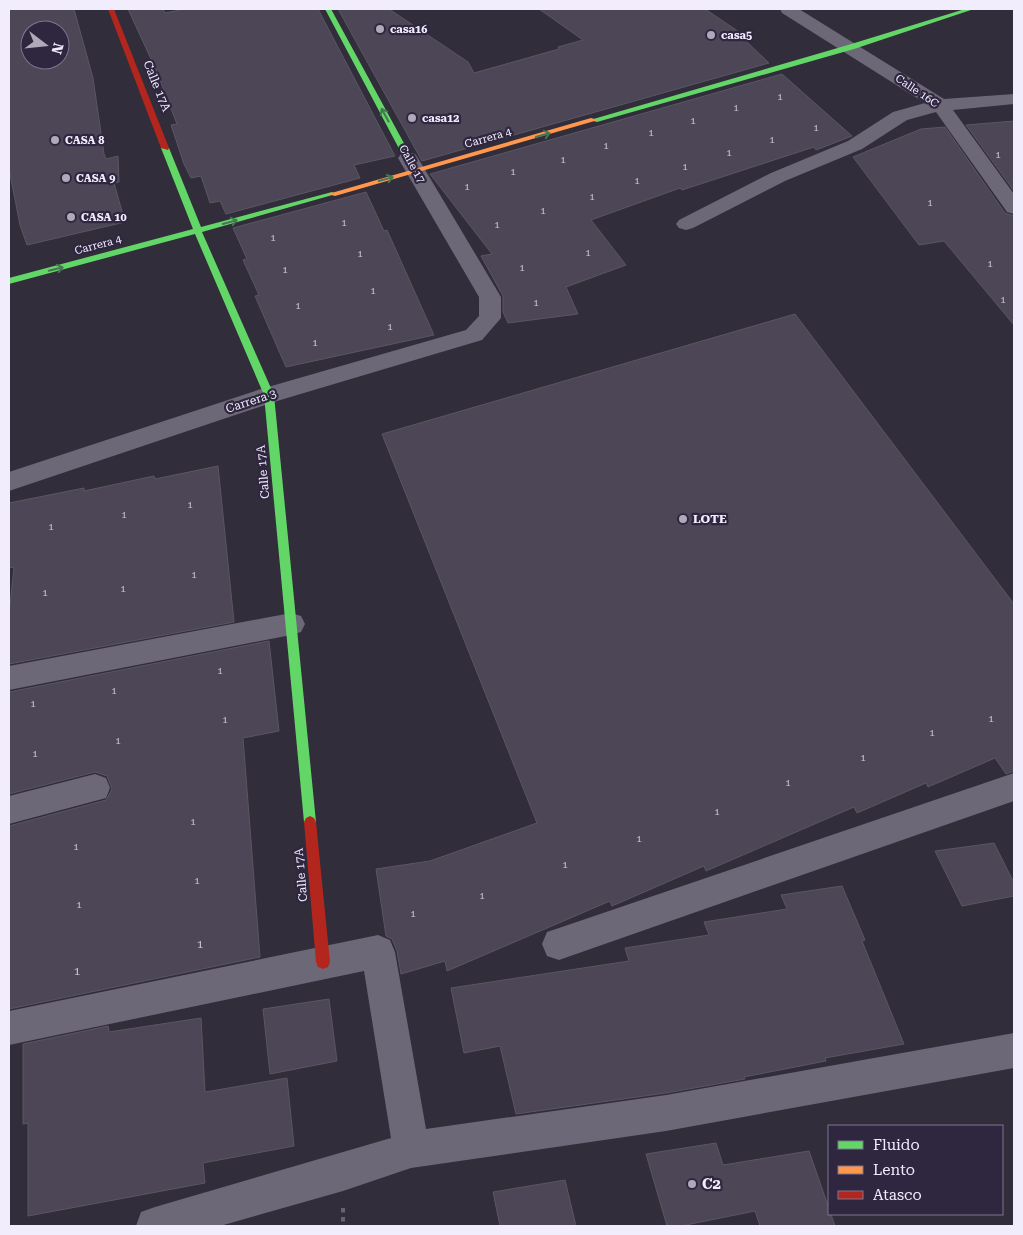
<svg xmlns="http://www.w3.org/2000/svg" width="1023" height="1235" font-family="'Roboto Serif',serif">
<rect width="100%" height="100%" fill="#312d3a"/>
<!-- building -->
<path fill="#4c4657" stroke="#5a5662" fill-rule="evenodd" d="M9,9h65l19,69 11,76 2,5 12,-3 1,26 -5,1 11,39 -98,23 -7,-20 -11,-56zM30,30h30v30h-30z
M128,9h35l2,4 20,-4h133l77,147 -41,9 6,13 -134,36 -6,-13 -10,2 -9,-27 -10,2 -7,-14 -13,-39 6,-1 -21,-54z
M338,9h51l79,53 6,11 85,-24 -1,-2 25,-7 -44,-31h166l46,31 -4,2 22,21 -347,98z
M782,74l70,62 -36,14 -2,-3 -132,43 -2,-2 -89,32 35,45 -60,22 12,27 -70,9 -5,-11v-16l-22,-40 11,-2 -62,-80z
M1014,121v70l-48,-66z
M945,127l60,86 9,3v109l-70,-84 -25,4 -66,-88 68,-28z
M366,192l18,39 3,-1 47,105 -148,32 -31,-71 4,-1 -16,-35 4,-1 -14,-31z
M795,314l219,290v167l-8,3 -11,-16 -67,29 -2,-4 -69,30 -3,-6 -148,64 -2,-5 -92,40 -2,-5 -163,70 -2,-10 -44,13 -4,-23 -5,-12 -6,-3 -10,-67 54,-8 107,-38 -155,-389z
M218,466l16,156 -225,42v-49l5,-48 -5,1v-65l75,-15v3l70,-15 1,3z
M269,641l10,90 -36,7 17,219 -251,52v-183l97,-26 6,-11 -5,-13 -12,-4 -86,22v-102z
M994,843l20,40v13l-52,10 -27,-55z
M842,886l23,54 -3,1 42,103 -79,14 1,3 -82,16 1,2 -17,3 -62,11 -150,21 -16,-68 -36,7 -13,-65 178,-27 -4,-13 84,-13 -5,-13 83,-13 -6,-14z
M329,999l8,62 -67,13 -7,-65z
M201,1018l4,74 82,-14 7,68 -91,17 2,20 -177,33v-93l-5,1v-80l85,-18 1,6z
M716,1143l7,22 86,-14 26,75h-75l-5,-15 -74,15h-14l-21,-72z
M565,1180l11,46h-76l-7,-34z"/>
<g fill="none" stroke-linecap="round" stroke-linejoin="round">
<!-- path -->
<path stroke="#676370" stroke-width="4" stroke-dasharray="4.5 4.5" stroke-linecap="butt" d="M343,1208v18"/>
<!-- street -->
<path fill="#6d6877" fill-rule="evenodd" d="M780,9h19l145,90 70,-5v10l-61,6 61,84v20l-7,-2 -71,-100 -29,8 -45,29 -77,32 -92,47 -7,2 -7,-2 -3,-4 3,-4 92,-47 77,-32 45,-29 32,-9 -143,-90z
M408,152l7,2 3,4 83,139v21l-19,22 -205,61 -268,90v-19l252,-83 205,-59 13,-14v-19l-81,-139 3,-4z
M291,613l10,3 4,8 -4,8 -10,3 -282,55v-24z
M1014,773v28l-455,159 -12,-4 -5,-12 5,-12 12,-4z
M95,774l11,4 4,10 -4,10 -97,26v-28z
M378,935l12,5 5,12 31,177 240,-34 348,-62v35l-348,63 -255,37 -68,23 -123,35h-84l5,-14 14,-5 236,-69 -27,-167 -355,74v-34z"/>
<!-- fast -->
<path fill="#63d668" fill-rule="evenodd" d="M325,9h6l81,149 -1,2 -7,-2z
M965,9h9l-120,40 -257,73 -7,-2 258,-75z
M162,146l7,2 32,79 131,-35 4,2 -134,38 72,163 42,427 -2,4 -4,2 -4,-2 -2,-4 -40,-427 -69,-161 -186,50v-6l184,-49 -32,-81z"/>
<!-- slow -->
<path fill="#ff974d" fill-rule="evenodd" d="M591,118l7,2 -263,76 -7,-2z"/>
<!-- jam -->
<path fill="#b3261e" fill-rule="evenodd" d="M108,9h6l55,139 -1,2 -7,-2z
M310,816l4,2 2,4 14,140 -2,5 -5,2 -5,-2 -2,-5 -12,-140 2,-4z"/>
</g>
<!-- one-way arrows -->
<defs><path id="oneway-shaft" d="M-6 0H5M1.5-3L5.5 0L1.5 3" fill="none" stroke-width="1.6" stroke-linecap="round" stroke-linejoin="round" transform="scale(1.25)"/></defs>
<g stroke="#467652">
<use href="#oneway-shaft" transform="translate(385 115) rotate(-119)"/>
<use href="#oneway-shaft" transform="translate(543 135) rotate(-16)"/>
<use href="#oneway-shaft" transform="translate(386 179) rotate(-15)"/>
<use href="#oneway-shaft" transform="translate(230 222) rotate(-15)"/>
<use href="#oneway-shaft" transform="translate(56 269) rotate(-14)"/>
</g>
<!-- markers -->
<g fill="#aeaab9" stroke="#2f2740" stroke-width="2">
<circle cx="380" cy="29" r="5"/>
<circle cx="711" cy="35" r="5"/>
<circle cx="412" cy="118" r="5"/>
<circle cx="55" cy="140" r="5"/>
<circle cx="66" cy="178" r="5"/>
<circle cx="71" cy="217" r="5"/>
<circle cx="683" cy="519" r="5"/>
<circle cx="692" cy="1184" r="5"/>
</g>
<g text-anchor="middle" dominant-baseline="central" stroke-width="4.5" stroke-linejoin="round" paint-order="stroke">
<!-- number labels -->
<g font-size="10" fill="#c8c3d4">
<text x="780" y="96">1</text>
<text x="736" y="107">1</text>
<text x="693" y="120">1</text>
<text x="816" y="127">1</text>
<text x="651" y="132">1</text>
<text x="772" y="139">1</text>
<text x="606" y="145">1</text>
<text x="729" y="152">1</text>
<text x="998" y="154">1</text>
<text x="563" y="159">1</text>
<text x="685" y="166">1</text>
<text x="513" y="171">1</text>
<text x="637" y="180">1</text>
<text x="467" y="186">1</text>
<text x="592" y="196">1</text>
<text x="930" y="202">1</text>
<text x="543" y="210">1</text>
<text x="344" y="222">1</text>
<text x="497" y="224">1</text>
<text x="273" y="237">1</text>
<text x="588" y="252">1</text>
<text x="360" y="253">1</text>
<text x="990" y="263">1</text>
<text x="522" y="267">1</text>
<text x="285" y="269">1</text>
<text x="373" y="290">1</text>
<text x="1003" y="299">1</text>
<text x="536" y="302">1</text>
<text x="298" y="305">1</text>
<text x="390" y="326">1</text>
<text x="315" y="342">1</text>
<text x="190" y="504">1</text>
<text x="124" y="514">1</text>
<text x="51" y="526">1</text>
<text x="194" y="574">1</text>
<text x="123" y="588">1</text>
<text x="45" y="592">1</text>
<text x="220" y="670">1</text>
<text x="114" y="690">1</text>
<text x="33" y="703">1</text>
<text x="991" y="718">1</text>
<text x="225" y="719">1</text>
<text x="932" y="732">1</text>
<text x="118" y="740">1</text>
<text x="35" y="753">1</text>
<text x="863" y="757">1</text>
<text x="788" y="782">1</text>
<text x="717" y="811">1</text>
<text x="193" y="821">1</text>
<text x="639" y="838">1</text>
<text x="76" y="846">1</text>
<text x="565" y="864">1</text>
<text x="197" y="880">1</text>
<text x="482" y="895">1</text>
<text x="79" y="904">1</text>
<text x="413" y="913">1</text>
</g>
<!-- far-poi labels -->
<g font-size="11" font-weight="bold" fill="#f1edfd" stroke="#2f2740" text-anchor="start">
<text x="390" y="29">casa16</text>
<text x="721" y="35">casa5</text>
<text x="422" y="118">casa12</text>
<text x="65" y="140">CASA 8</text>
<text x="76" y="178">CASA 9</text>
<text x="81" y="217">CASA 10</text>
</g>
<!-- far-street labels -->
<g font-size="11" fill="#f1edfd" stroke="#2f2740">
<text transform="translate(917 91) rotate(34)">Calle 16C</text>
<text transform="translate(488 138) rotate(-16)">Carrera 4</text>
<text transform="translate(412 164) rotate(61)">Calle 17</text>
<text transform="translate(98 245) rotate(-15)">Carrera 4</text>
</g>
<!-- street labels -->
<g font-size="12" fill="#f1edfd" stroke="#2f2740">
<text transform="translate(157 86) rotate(68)">Calle 17A</text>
<text transform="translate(251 401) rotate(-18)">Carrera 3</text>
<text transform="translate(263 472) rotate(-95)">Calle 17A</text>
<text transform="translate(301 875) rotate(-95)">Calle 17A</text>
</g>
<!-- poi labels -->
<g font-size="12" font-weight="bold" fill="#f1edfd" stroke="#2f2740" text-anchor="start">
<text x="693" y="519">LOTE</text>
</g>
<!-- near-number labels -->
<g font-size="12" fill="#c8c3d4">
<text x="200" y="944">1</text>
<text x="77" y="971">1</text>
</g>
<!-- near-poi labels -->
<g font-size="15" font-weight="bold" fill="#f1edfd" stroke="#2f2740" text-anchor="start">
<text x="702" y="1184">C2</text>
</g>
</g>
<!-- border -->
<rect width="1023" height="1235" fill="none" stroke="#f1edfd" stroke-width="20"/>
<!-- legend -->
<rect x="828" y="1125" width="175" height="90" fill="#2f2740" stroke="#7d768c"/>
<rect x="838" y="1141" width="25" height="8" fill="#63d668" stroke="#7d768c"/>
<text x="873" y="1150" font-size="15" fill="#f1edfd">Fluido</text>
<rect x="838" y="1166" width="25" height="8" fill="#ff974d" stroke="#7d768c"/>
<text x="873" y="1175" font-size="15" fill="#f1edfd">Lento</text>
<rect x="838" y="1191" width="25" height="8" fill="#b3261e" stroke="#7d768c"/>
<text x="873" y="1200" font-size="15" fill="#f1edfd">Atasco</text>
<!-- north arrow -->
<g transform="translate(45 45) rotate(106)"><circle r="24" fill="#2f2740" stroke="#7d768c"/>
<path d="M0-4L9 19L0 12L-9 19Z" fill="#aeaab9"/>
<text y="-8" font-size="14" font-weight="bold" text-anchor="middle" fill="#f1edfd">N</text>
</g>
</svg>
